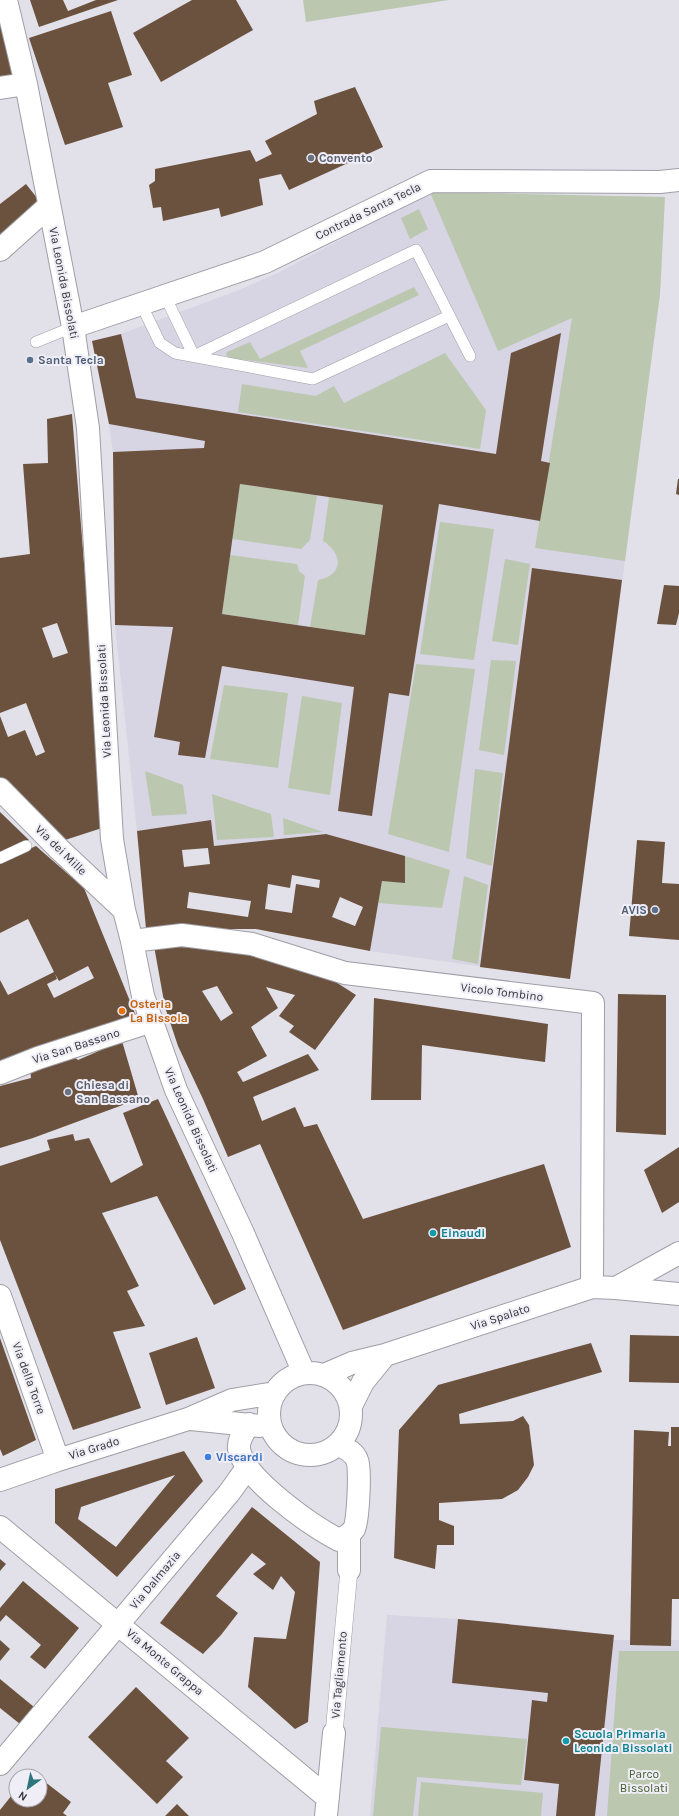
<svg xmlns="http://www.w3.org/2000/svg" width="679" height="1816" font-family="Karla,sans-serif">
<rect width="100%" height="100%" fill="#e2e0e9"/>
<!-- built -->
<path fill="#d7d4e4" d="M430,192l235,5 -5,97 -90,685 -200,-28 12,-70 23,1v-26l-79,-22 -112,12 -3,-26 -74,11 -22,-206 -2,-173 -4,-28 -17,-83 29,-7 118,-44 39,-17z
M387,1615l71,4 115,11 17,3 23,7h66v176h-309z"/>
<!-- green -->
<path fill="#bbc8af" d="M303,0h146l-143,22z
M430,192l235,5 -5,97 -35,267 -90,-13 37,-230 -74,33z
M419,209l9,20 -18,10 -9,-21z
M414,287l5,8 -119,56 8,17 -78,-10 -4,-3 1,-3 23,-10 10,17z
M445,353l41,57 -6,39 -242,-37 4,-28 74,12 18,-10 10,17z
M240,484l77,11 -7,45 -9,9 -69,-10z
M329,497l54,8 -18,130 -55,-8 8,-47c25,-4 26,-26 5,-39z
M440,522l54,7 -20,131 -54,-6z
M230,555l67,9 2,7 6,5 -7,49 -76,-11z
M505,559l25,5 -12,81 -26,-4z
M491,660l25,1 -12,94 -25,-5z
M416,664l59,5 -26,183 -61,-18z
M224,685l64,8 -10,75 -68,-9z
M302,696l40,7 -12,92 -42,-7z
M475,769l28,4 -11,93 -26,-8z
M145,771l38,14 4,29 -35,2z
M212,794l59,20 3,23 -57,3z
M283,818l40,14 -39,3z
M405,856l45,14 -8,38 -64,-5 4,-22 23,1z
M464,876l24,9 -10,79 -26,-5z
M619,1651h60v165h-72z
M381,1727l146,12 -6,46 -104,-8 -4,39h-40z
M421,1782l122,11 -2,23h-123z"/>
<!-- building -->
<path fill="#6b523f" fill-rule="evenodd" d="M30,0h33l5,11 28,-11h22l-79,27z
M192,0h44l17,30 -92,52 -28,-49z
M0,4l18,78 -18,2z
M111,11l21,64 -24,8 15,44 -58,18 -36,-107z
M355,87l28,60 -94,43 -8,-16 -22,5 4,26 -42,12 -2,-9 -56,13 -2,-14 -8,1 -4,-23 6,-4v-12l95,-19 6,12 16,-8 -7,-13 52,-27 -3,-13z
M26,184l19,24 -45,35v-39z
M561,333l-20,128 9,2 -10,58 -101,-17 -30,192 -20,-3 -17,123 -34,-5 16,-124 -132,-21 -17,92 -27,-3 2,-13 -26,-5 19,-110 -58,-2 -2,-173 91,-4 1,-7 -96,-17 -17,-83 29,-7 15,64 360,56 15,-101zM240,484l143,21 -18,130 -143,-21z
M72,414l19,235 11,179 -40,13 -62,-63v-62l8,21 17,-7 11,26 9,-4 -19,-49 -26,10v-155l30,-4 -7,-90 25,-1 -1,-44zM57,623l11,30 -15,5 -11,-30z
M678,479h1v16l-3,-1z
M532,568l90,12 -52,399 -90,-12z
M664,585l15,1v27l-3,12 -19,-1z
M0,812l29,28 -29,14z
M211,820l3,26 112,-12 79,22v27l-23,-2 -12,70 -114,-22h-110l-9,-98zM208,848l2,16 -26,3 -2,-17zM292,875l28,5 -1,8 -23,-4 -4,29 -27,-4 3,-25 22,4zM189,892l62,9 -3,16 -61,-9zM340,897l23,10 -8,19 -23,-9z
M637,840l28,2 -3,41 17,1v56l-50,-4z
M36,846l48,42 52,128 -136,52v-88l8,15 46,-23 -26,-53 -28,14v-71zM88,966l6,12 -40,20 -7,-14 10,-5 -2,-5 4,7z
M154,946l97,4 80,29 25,16 -41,55 -26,-18 5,-6 -15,-10 16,-21 -29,-8 12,21 -27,19 16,29 -30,16 6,10 65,-28 11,16 -66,27 9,24 33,-14 9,20 13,-3 46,95 181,-55 27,83 -228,83 -83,-186 -32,13 -25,-58 -25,-53 -13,-39zM217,986l16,27 -12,8 -19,-30z
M618,994l48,1v140l-50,-3z
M374,998l174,26 -3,38 -123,-17 -1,55h-50z
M122,1041l17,58 -106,39 -33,10v-62l31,-8 -1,-10 43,-12 5,4z
M158,1099l88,190 -32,16 -57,-109 -55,17 37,73 -12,5 18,35 -32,6 28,76 -68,22 -73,-190v-74l50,-16 -3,-10 26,-6 2,7 14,-3 22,45 32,-18 -20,-52z
M679,1147v55l-17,11 -18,-43z
M630,1335l49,1v47l-50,-1z
M197,1337l18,51 -49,17 -17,-52z
M0,1338l36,102 -33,16 -3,-7z
M591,1343l11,29 -143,42 1,10 53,-3 10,-5 6,9 5,40 -6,12 -10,13 -16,9 -63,4v17l15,6v19h-17l-2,24 -41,-11 5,-128 39,-45z
M671,1427h8v172h-7l-1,47 -41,-1 4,-215 35,2 -1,14h3z
M184,1451l19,30 -86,96 -62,-54v-34zM175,1475l-59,72 -38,-28 3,-12z
M252,1507l68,55 -12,160 -13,7 -47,-42 6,-50 32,2 9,-47 -14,-16 -8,14 -20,-16 13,-10 -14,-11 -36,43 22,17 -17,22 -18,19 -43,-31z
M0,1559l6,5 -6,7z
M23,1581l56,47 -34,41 -15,-12 11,-12 -35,-30 -6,7v-14z
M458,1619l156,16 -19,181h-39l3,-32 -35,-4 8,-80 15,2 1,-9 -96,-10z
M0,1640l10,9 -10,12z
M0,1679l34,28 -14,17 -20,-16z
M136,1687l53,51 -23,23 17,16 -26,27 -69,-67z
M31,1771l7,5h-11z
M40,1778l31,24 -8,11 4,3h-67v-6l16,-20v10h24z
M177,1804l12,12h-24z"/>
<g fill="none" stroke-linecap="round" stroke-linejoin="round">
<!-- service casing -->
<g stroke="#9f9ea6" stroke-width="12">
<path id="service" d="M165,296l29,60
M141,304l19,39 15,10 138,26 136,-63
M36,342l37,-15
M194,356l222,-106 54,106
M0,858l26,-12"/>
</g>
<!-- pedestrian casing -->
<g stroke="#9f9ea6" stroke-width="18">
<path id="pedestrian" d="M334,1733l15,-163"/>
</g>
<!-- minor casing -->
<g stroke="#9f9ea6" stroke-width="24">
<path id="minor" d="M6,0l20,84 47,243 15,101 24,411 12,71 8,31 11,55 33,94 66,141 62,142
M0,88l26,-4
M0,250l49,-44
M73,327l192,-65 166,-81 229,1 19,-2
M0,789l59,60 65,61
M132,941l50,-6 70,9 93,29 248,30 -1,284
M0,1073l38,-15 114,-37
M616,1288l63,-35
M0,1296l58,164
M269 1414a41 41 0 1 1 82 0a41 41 0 1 1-82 0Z
M324,1375l28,-12 33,-8 207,-68 24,1 63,6
M351,1406l12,-24 22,-27
M191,1419l69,7
M249,1424c-5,8 -11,15 -10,25 5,30 73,77 100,91 6,-3 11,-5 15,-11 4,-8 7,-61 3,-69 -3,-8 -12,-12 -19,-16
M0,1480l58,-20 130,-41 44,-19 43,-7
M0,1527l328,271
M349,1535v35
M0,1764l229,-271 18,-25
M326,1816l8,-83"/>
</g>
<!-- service -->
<use href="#service" stroke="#fff" stroke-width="11"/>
<!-- pedestrian -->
<use href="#pedestrian" stroke="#fff" stroke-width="17"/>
<!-- minor -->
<use href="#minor" stroke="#fff" stroke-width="22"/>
</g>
<!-- markers -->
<g fill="#6b7280" stroke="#efedf6" stroke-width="1.5">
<circle cx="311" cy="158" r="4"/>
<circle cx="68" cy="1092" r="4"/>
</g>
<g fill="#5c6f8a" stroke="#efedf6" stroke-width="1.5">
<circle cx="30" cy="360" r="4"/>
<circle cx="655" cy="910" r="4"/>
</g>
<circle fill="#e8710a" stroke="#efedf6" stroke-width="1.5" cx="122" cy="1011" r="4"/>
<g fill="#0f9aa8" stroke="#efedf6" stroke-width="1.5">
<circle cx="433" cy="1233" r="4"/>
<circle cx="566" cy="1741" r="4"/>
</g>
<circle fill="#3f7fe0" stroke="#efedf6" stroke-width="1.5" cx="208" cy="1457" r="4"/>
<g text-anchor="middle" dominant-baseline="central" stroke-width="4" stroke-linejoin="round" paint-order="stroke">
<!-- worship labels -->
<g font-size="12" font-weight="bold" fill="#5b616d" stroke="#efedf6" text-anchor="start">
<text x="319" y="158">Convento</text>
<text x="76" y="1085">Chiesa di<tspan x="76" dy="14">San Bassano</tspan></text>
</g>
<!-- street labels -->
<g font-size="12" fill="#353438" stroke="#efedf6">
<text transform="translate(368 211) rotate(-26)">Contrada Santa Tecla</text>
<text transform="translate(64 283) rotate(79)">Via Leonida Bissolati</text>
<text transform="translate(104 701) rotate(-93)">Via Leonida Bissolati</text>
<text transform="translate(61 850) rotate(44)">Via dei Mille</text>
<text transform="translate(502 992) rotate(7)">Vicolo Tombino</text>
<text transform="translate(76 1046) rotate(-18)">Via San Bassano</text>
<text transform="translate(191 1120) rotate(66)">Via Leonida Bissolati</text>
<text transform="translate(500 1317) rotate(-18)">Via Spalato</text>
<text transform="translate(29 1378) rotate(70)">Via della Torre</text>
<text transform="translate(94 1448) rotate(-17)">Via Grado</text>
<text transform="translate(155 1580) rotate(-50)">Via Dalmazia</text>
<text transform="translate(165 1662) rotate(40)">Via Monte Grappa</text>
<text transform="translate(339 1675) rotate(-85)">Via Tagliamento</text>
</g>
<!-- service labels -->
<g font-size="12" font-weight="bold" fill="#4e5e75" stroke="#efedf6" text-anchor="start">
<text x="38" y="360">Santa Tecla</text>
<text x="647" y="910" text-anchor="end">AVIS</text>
</g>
<!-- food labels -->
<g font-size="12" font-weight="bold" fill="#c56008" stroke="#efedf6" text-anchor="start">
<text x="130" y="1004">Osteria<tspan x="130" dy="14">La Bissola</tspan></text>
</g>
<!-- culture labels -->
<g font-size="12" font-weight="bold" fill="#0d838f" stroke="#efedf6" text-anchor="start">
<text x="441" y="1233">Einaudi</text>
<text x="574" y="1734">Scuola Primaria<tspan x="574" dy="14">Leonida Bissolati</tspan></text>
</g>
<!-- shop labels -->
<g font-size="12" font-weight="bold" fill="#366cbe" stroke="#efedf6" text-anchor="start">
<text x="216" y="1457">Viscardi</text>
</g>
<!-- park labels -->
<g font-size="12" fill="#475e30" stroke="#efedf6">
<text x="644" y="1774">Parco<tspan x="644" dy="14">Bissolati</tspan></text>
</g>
</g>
<!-- north arrow -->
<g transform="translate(28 1788) rotate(213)"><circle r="19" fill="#efedf6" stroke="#a5a3aa"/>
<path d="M0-3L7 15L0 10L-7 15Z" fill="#2c757d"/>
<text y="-6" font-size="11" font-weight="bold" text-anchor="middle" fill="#353438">N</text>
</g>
</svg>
